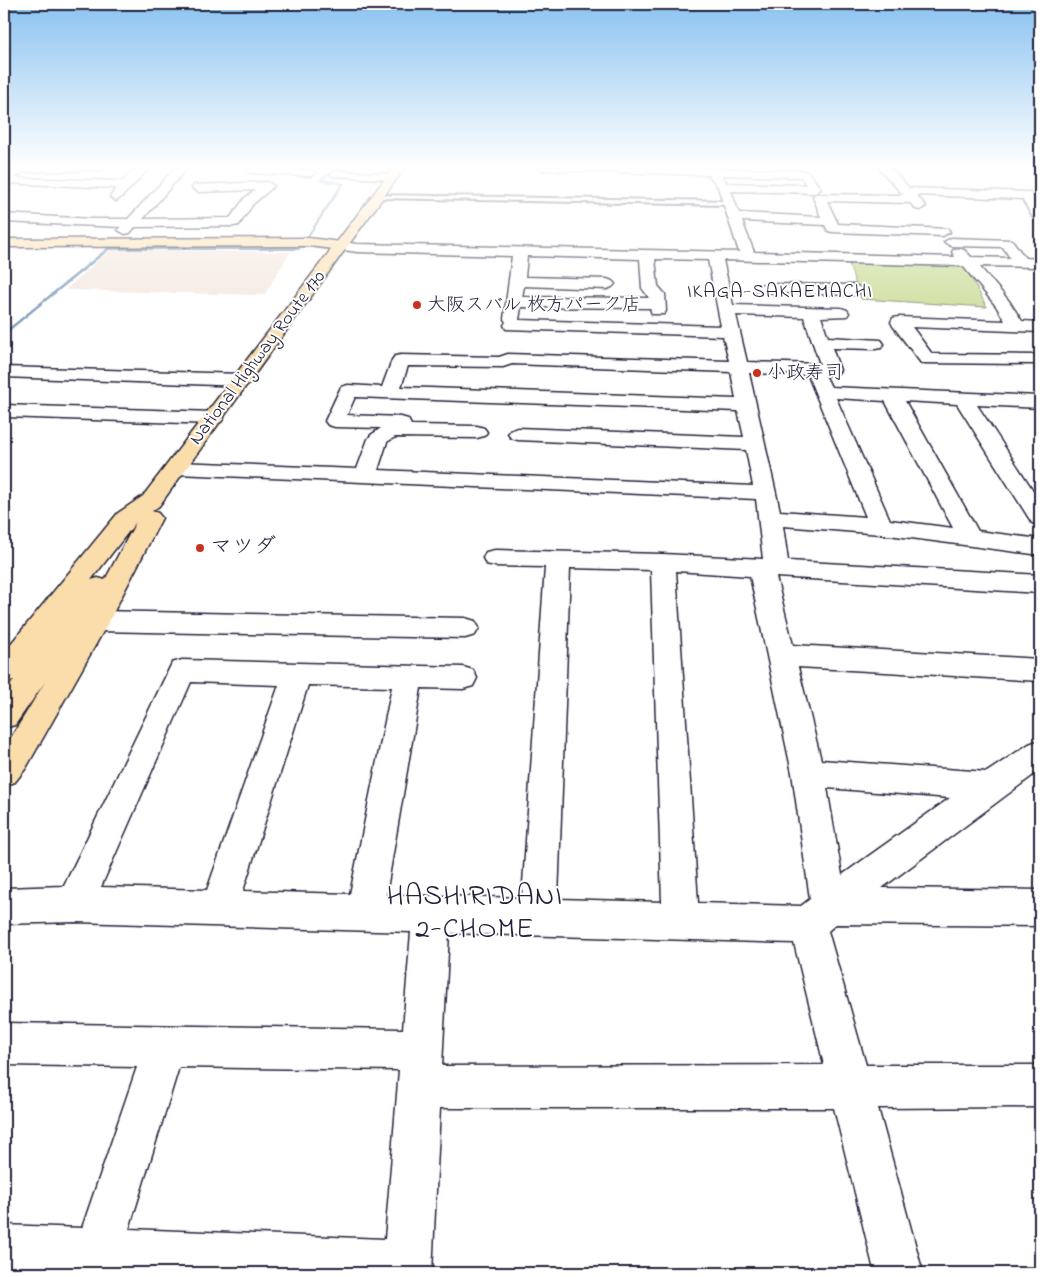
<svg xmlns="http://www.w3.org/2000/svg" width="1044" height="1277" font-family="'Indie Flower','Klee One',sans-serif">
<rect width="100%" height="100%" fill="#fff"/>
<filter id="ink" filterUnits="userSpaceOnUse"><feTurbulence type="fractalNoise" baseFrequency=".02" numOctaves="2"/><feDisplacementMap in="SourceGraphic" scale="10" xChannelSelector="R" yChannelSelector="G"/><feConvolveMatrix kernelMatrix="1 2 1 2 8 2 1 2 1" color-interpolation-filters="sRGB"/></filter>
<g filter="url(#ink)">
<!-- built -->
<path fill="#f3e5dc" d="M110,250h1l179,2 -26,43 -199,-5z"/>
<!-- green -->
<path fill="#c6d88d" stroke="#747d64" d="M848,262l116,3 23,42 -126,-8z"/>
<g fill="none" stroke-linecap="round" stroke-linejoin="round">
<!-- stream -->
<path fill="#6c8eaf" fill-rule="evenodd" d="M341,167h4l-22,12 22,4 -36,53h-2l34,-52 -20,-2 -2,-1v-2z
M1002,167l7,2 -2,1 -13,-3z
M1031,172h2l7,6v2l-9,-6z
M107,248h192l2,1 -2,1h-190l-105,85v-3z"/>
<!-- service casing -->
<g stroke="#22223b" stroke-width="4">
<path id="service" d="M376,195l354,6 3,2 -3,2 -352,-7z"/>
</g>
<!-- minor casing -->
<g stroke="#22223b" stroke-width="3">
<path id="minor" d="M17,167h89l-5,3 -77,2 -9,6 107,3 16,-14h12c-4,5 -30,33 -34,34l-6,-4 6,-9 -112,-5v-8z
M176,167h12l-45,52 87,-1 15,-20 10,-8 -57,2 -6,-4 2,-3 74,-3 6,4 -21,18 -14,21 -5,1 -99,1 -5,6 -5,1 -7,-4 3,-3 -117,-5v-8l89,5h35z
M536,167h144l124,4 4,1 13,17 -6,4 -84,-2 8,22 82,4 -8,-20 2,-3 88,1 -25,-28h12l19,21 121,4 10,16v14l-5,-1 -13,-22 -106,-4 10,11 -6,4 -4,-1 -6,-6 -83,-2 11,23 110,5 2,3 -7,4 -110,-4 -5,-1 -3,-6 -83,-4 12,31 201,5 -3,-5 2,-3c9,-2 12,2 17,8l39,1 -7,-11 -52,-1 -7,-4 7,-4 61,2 13,18 15,1v8l-61,-1 30,35 13,20 18,1v10l-128,-5 20,27 108,1v8l-5,1 -114,-1 -28,-37 -2,-4 2,-4 6,-1 106,4 -9,-15 -33,-40 -240,-6 10,45 108,3 6,2 2,3 -2,3 -26,1 7,20 53,3 3,4 -3,4 -6,1 -43,-1 8,22 -3,4 -12,1 6,12 209,9v12l-63,-3 63,96v24l-8,-2 -75,-119 -52,-3 73,130 62,8v16l-159,-21 -98,-8 5,35 252,14v18l-264,-16 17,68 247,14v22l-242,-14 23,93 166,12 42,-28 11,-4v30l-158,118 158,2v36l-204,-2 -8,7 38,134h174v42l-162,1 45,165h-51l2,-3 -40,-162h-394l-8,165h-428v-48l78,3 55,-161 -133,-2v-42l399,6 8,-97 -336,-10 -71,2v-36l60,-2 108,-223 10,-3 281,7 10,3 4,8 -4,8 -10,3 -42,-1 -35,207 136,3 23,-331 -50,-1 -9,-2 -3,-6 3,-6 9,-2 168,4 100,5 -7,-60 -579,-25 -8,-1 -3,-5 3,-5 8,-1 180,7 11,-30 3,-4 10,-7 -46,-1 -7,-2 -3,-4 16,-34 7,-2 34,2 10,-27 3,-4 6,-1 98,2 9,-3 221,7 -6,-25 -217,-7 -2,-4 2,-3 -2,-3 8,-63 -155,-4 -21,-3 -2,-3 7,-4 16,2 382,8 -21,-65 -9,-12 -168,-5zM721,175l80,2 5,8 -79,-2zM527,256l113,3 2,29 7,10 -127,-1 2,-11 83,3 5,-2 3,-3 -3,-3 -5,-2 -82,-2zM655,259l53,1 13,66 -202,-6 2,-13 129,1 2,6h12l2,-3 -1,-17 -7,-8zM736,315l68,2 16,47 -73,-2zM512,364l219,8 5,27 -335,-12 7,-21 95,1zM749,373l62,2 -2,3 57,139 -86,-6zM355,397l383,14 6,26 -226,-9 -7,2 -3,4 3,4 7,2 228,10 7,36 -375,-16 9,-28 8,-5 82,1 7,-2 3,-4 -3,-4 -7,-2 -66,-1 -3,-6 -7,-2 -54,-2zM836,398l49,3 68,127 -63,-8zM570,568l81,2 11,332 -104,-3zM676,571l74,5 42,197 18,126 -9,7 -103,-3zM191,682l88,3 -72,205 -106,-3zM308,685l84,2 -42,207 -107,-3zM827,788l123,10 -108,77zM449,933l345,10 30,122 -382,1zM179,1067l220,3 -14,169 -256,-10z
M254,168l56,2 6,3 -6,3 -60,-3 -2,-2 2,-2z
M337,171l56,3 6,3 -6,3 -60,-4 -2,-2 2,-2z
M764,284l90,1 5,2 3,3 -3,3 -5,2 -95,-3 -3,-3 3,-3z
M4,367l238,7 7,2 2,4 -2,4 -7,2 -238,-9z
M4,405l210,7 7,2 3,4 -3,4 -7,2 -210,-7z
M96,611l369,7 10,3 4,7 -4,7 -10,3 -369,-7 -10,-3 -3,-7 3,-7z"/>
</g>
<!-- primary casing -->
<g stroke="#22223b" stroke-width="3">
<path id="primary" d="M308,238l33,4 7,4 -7,4 -33,-4 -304,1v-8z"/>
</g>
<!-- trunk casing -->
<g stroke="#22223b" stroke-width="3">
<path id="trunk" d="M394,167h11l-246,339 -7,5 6,2 4,5 -53,103 -83,147 -11,14 -11,4v-37l41,-67 -30,43 -11,3v-34l10,-14 -10,3v-31l114,-139 25,-17zM136,522l-31,58 -7,-2 -7,2z"/>
</g>
<!-- service -->
<use href="#service" fill="#fff" fill-rule="evenodd"/>
<!-- minor -->
<use href="#minor" fill="#fff" fill-rule="evenodd"/>
<!-- primary -->
<use href="#primary" fill="#fbddab" fill-rule="evenodd"/>
<!-- trunk -->
<use href="#trunk" fill="#fbddab" fill-rule="evenodd"/>
</g>
</g>
<!-- sky -->
<linearGradient id="sky" x2="0" y2="1"><stop stop-color="#8ac2f0"/><stop offset="0.48" stop-color="#fff"/><stop offset="1" stop-color="#fff" stop-opacity="0"/></linearGradient>
<rect width="1044" height="346" fill="url(#sky)"/>
<!-- markers -->
<g fill="#c8321e" stroke="#fff" stroke-width="2">
<circle cx="417" cy="305" r="5"/>
<circle cx="757" cy="373" r="5"/>
<circle cx="200" cy="548" r="5"/>
</g>
<g text-anchor="middle" dominant-baseline="central" stroke-width="4" stroke-linejoin="round" paint-order="stroke">
<!-- far-poi labels -->
<g font-size="19" fill="#22223b" stroke="#fff" text-anchor="start">
<text x="427" y="305">大阪スバル 枚方パーク店</text>
<text x="767" y="373">小政寿司</text>
</g>
<!-- far-street labels -->
<g font-size="19" fill="#22223b" stroke="#fff">
<text transform="translate(258 358) rotate(-53)">National Highway Route 170</text>
</g>
<!-- far-neighbourhood labels -->
<g font-size="20" letter-spacing="1" fill="#22223b" stroke="#fff">
<text x="780" y="292">IKAGA-SAKAEMACHI</text>
</g>
<!-- poi labels -->
<g font-size="22" fill="#22223b" stroke="#fff" text-anchor="start">
<text x="210" y="548">マツダ</text>
</g>
<!-- near-neighbourhood labels -->
<g font-size="29" letter-spacing="1" fill="#22223b" stroke="#fff">
<text x="475" y="897">HASHIRIDANI<tspan x="475" dy="33">2-CHOME</tspan></text>
</g>
</g>
<!-- margin -->
<rect width="1044" height="1277" fill="none" stroke="#fff" stroke-width="20"/>
<rect x="10" y="10" width="1024" height="1257" fill="none" stroke="#22223b" stroke-width="2" filter="url(#ink)"/>
</svg>
